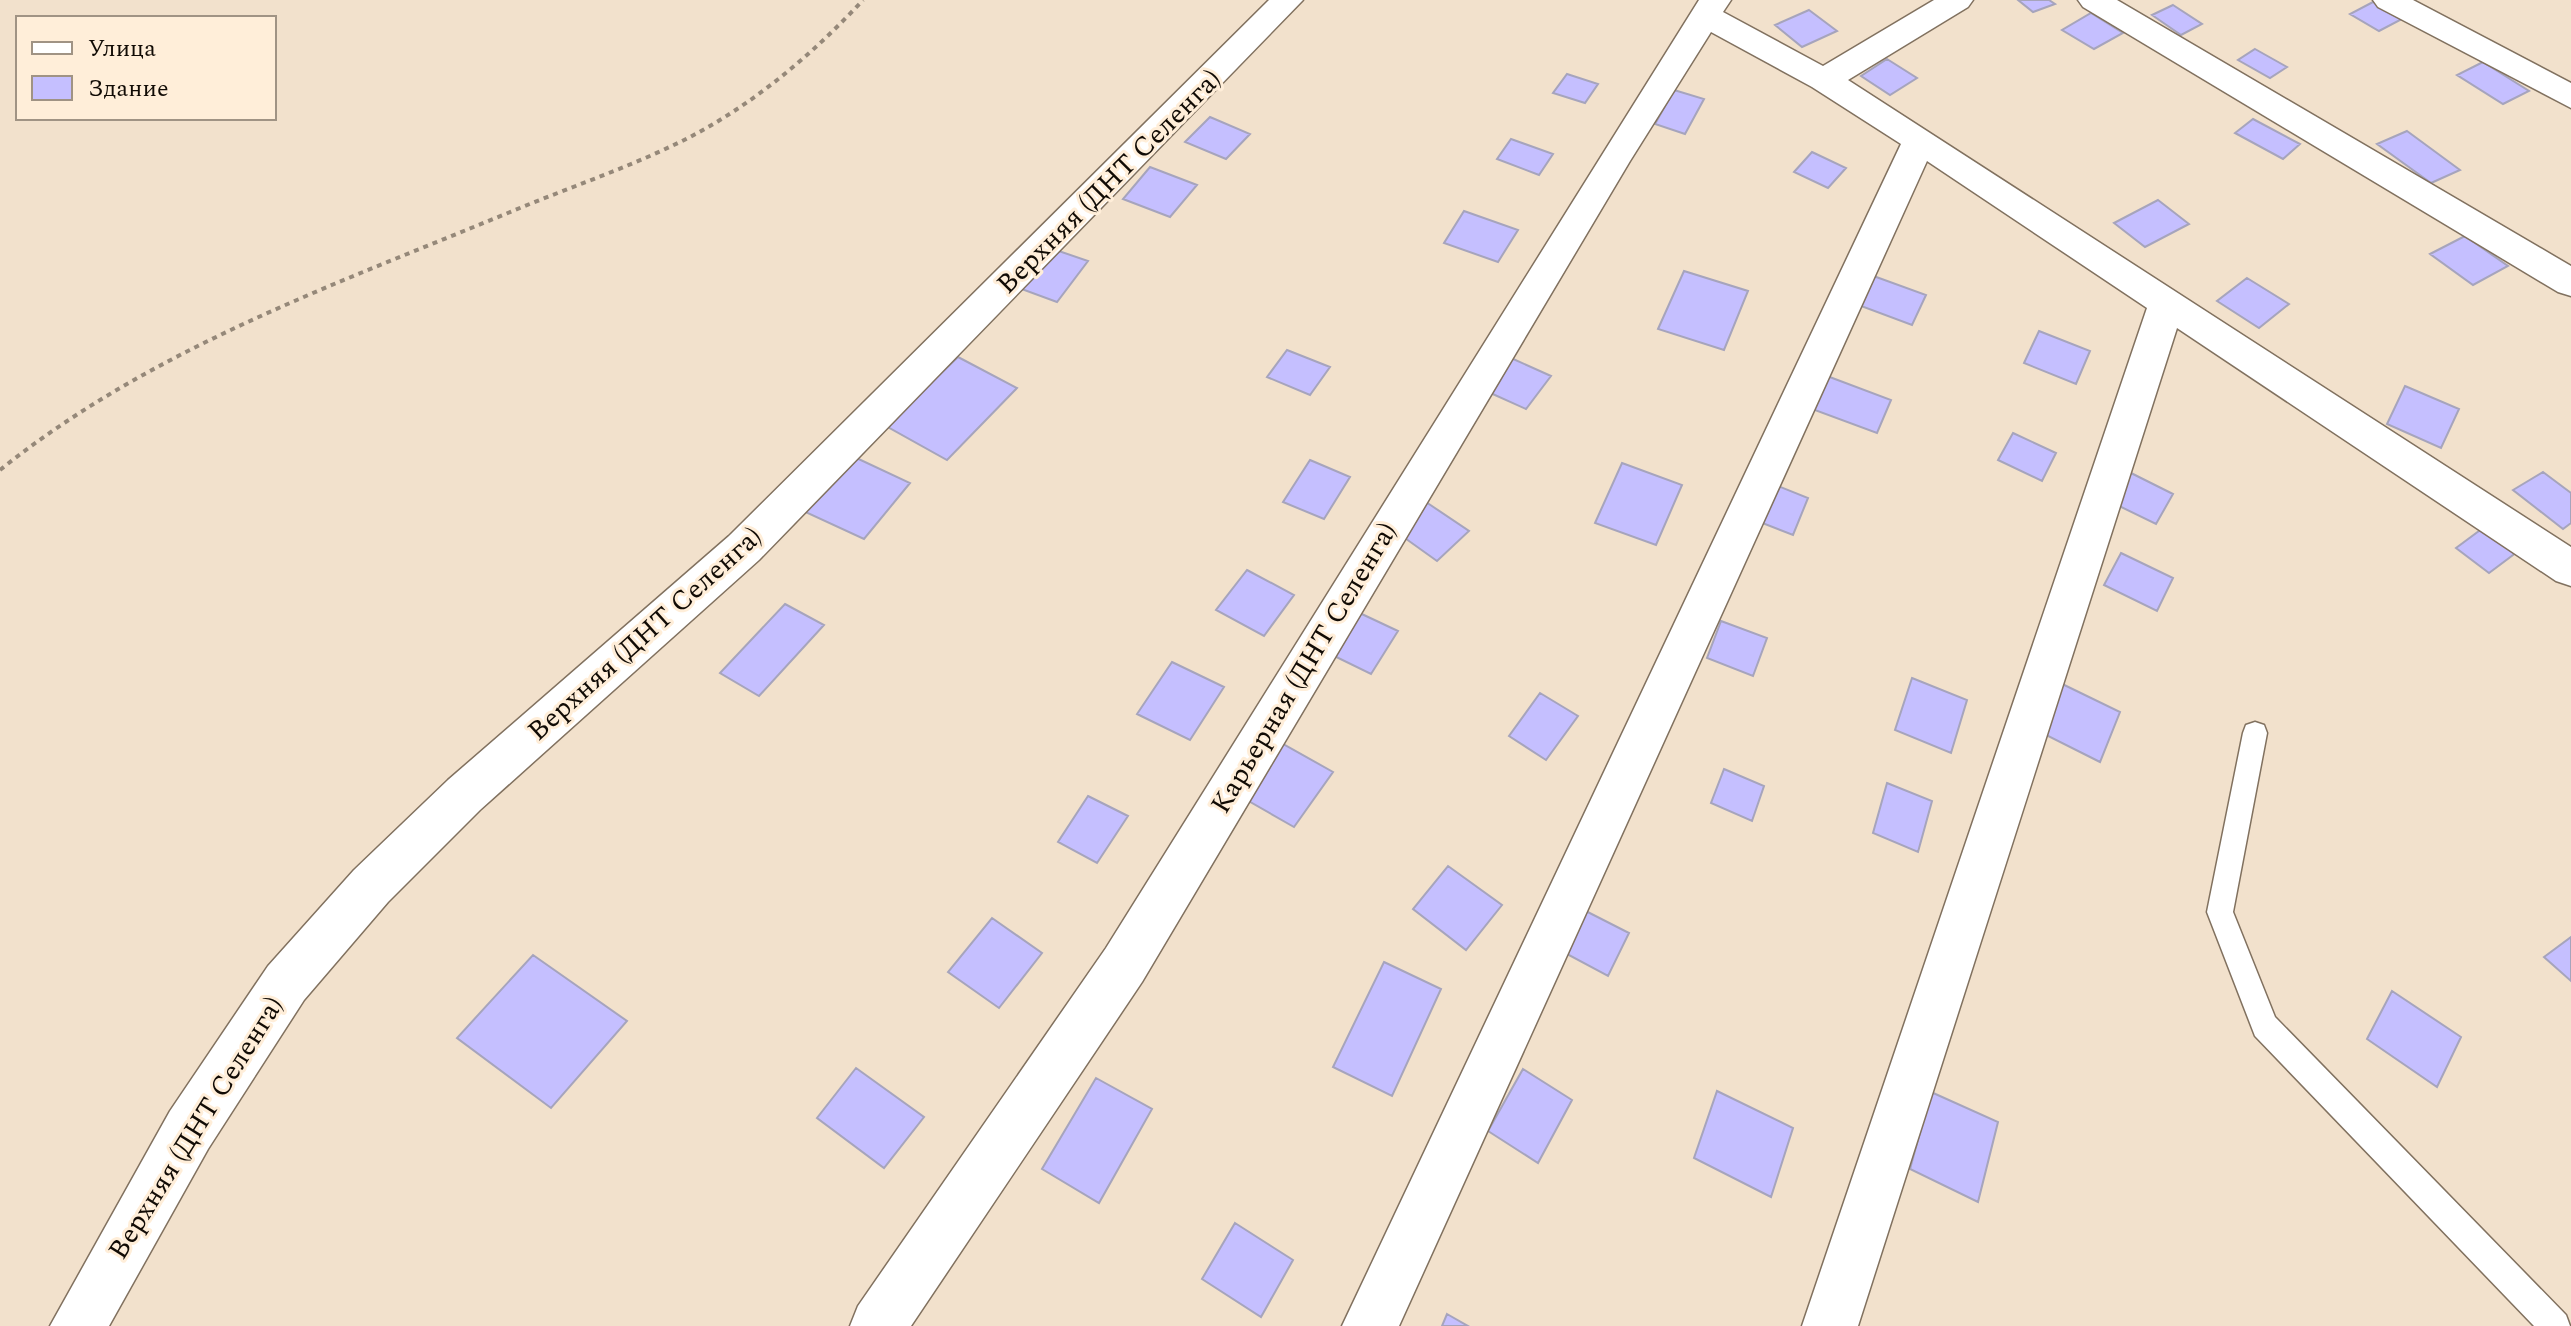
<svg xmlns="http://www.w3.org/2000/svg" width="2571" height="1326" font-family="Spectral,serif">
<rect width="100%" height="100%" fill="#f2e1cc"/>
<!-- building -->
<path fill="#c5bfff" stroke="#a6a4bc" stroke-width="2" d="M2018,0h31l6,4 -22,8z
M2373,2l29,17 -23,12 -29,-17z
M2173,5l29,19 -21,11 -29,-20z
M1809,10l28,21 -35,16 -27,-22z
M2091,13l32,20 -29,16 -32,-19z
M2255,49l32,18 -17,11 -32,-18z
M1887,59l30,19 -27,17 -29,-19z
M2483,62l46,29 -26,13 -46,-29z
M1567,74l31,10 -13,19 -32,-10z
M1674,90l30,9 -19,35 -30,-10z
M1210,117l40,17 -24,25 -41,-17z
M2253,119l47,25 -17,15 -48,-26z
M2407,131l53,39 -29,13 -54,-39z
M1511,139l42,15 -14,21 -42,-16z
M1812,152l34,16 -18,20 -34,-16z
M1150,167l47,18 -27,32 -47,-18z
M2158,200l31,24 -44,23 -31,-24z
M1464,211l54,19 -20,32 -54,-19z
M2465,236l43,30 -35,19 -43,-31z
M1047,247l41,14 -31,41 -41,-15z
M1684,271l64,20 -24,59 -66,-21z
M1868,274l58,21 -14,30 -59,-22z
M2247,278l42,26 -30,24 -42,-27z
M2039,331l51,20 -14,33 -52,-21z
M1287,350l43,17 -20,28 -43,-18z
M958,357l59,31 -70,72 -61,-34z
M1511,358l40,18 -25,33 -40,-18z
M1827,376l64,24 -14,33 -65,-24z
M2405,386l54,23 -18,39 -54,-24z
M2013,433l43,20 -14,28 -44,-21z
M850,455l60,28 -46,56 -63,-29z
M1310,460l40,17 -26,42 -41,-17z
M1622,463l60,22 -26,60 -61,-22z
M2543,472l28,21v30l-8,6 -50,-39z
M2131,473l42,21 -17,30 -43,-21z
M1768,482l40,16 -15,37 -41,-16z
M1426,502l43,29 -32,30 -42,-30z
M2483,528l34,24 -28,21 -33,-25z
M2121,553l52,25 -16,33 -53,-26z
M1247,570l47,25 -30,41 -48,-26z
M785,604l39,21 -65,71 -39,-23z
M1349,608l49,23 -27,43 -49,-24z
M1721,621l46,17 -14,38 -46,-18z
M1172,662l52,25 -34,53 -53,-26z
M1912,678l55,22 -16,53 -56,-23z
M2054,680l66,32 -20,50 -68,-34z
M1540,693l38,23 -32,44 -37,-24z
M1269,736l64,36 -39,55 -63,-36z
M1724,769l40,17 -12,35 -41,-18z
M1887,783l45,18 -14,51 -45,-19z
M1088,796l40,20 -31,47 -39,-21z
M1448,866l54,39 -36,45 -53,-41z
M1572,904l57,29 -21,43 -56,-30z
M992,918l50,35 -43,55 -51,-36z
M2571,937v44l-27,-24z
M533,955l94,66 -76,87 -94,-70z
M1384,962l57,27 -49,107 -59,-29z
M2392,991l69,46 -24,50 -70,-48z
M856,1068l68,49 -40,51 -67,-50z
M1523,1069l49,31 -34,63 -50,-32z
M1096,1078l56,31 -53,94 -57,-34z
M1717,1091l76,37 -22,69 -77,-39z
M1931,1092l67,30 -20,80 -68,-33z
M1235,1223l58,37 -32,57 -59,-38z
M1447,1314l21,12h-26z"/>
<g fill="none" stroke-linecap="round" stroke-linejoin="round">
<!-- service casing -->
<g stroke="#81715f" stroke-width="3">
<path id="service" d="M2255,722l9,3 3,8 -34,179 42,105 291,298 4,11h-36l-279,-290 -48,-124 36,-179 3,-8z"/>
</g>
<!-- minor casing -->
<g stroke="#81715f" stroke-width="3">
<path id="minor" d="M1269,0h34l-544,560 -279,250 -92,92 -84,98 -96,149 -99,177h-59l120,-215 98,-145 86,-96 94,-90 281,-244z
M1699,0h32l-8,12 100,54 111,-66h39l-5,7 -120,73 723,467v39l-15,-5 -379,-253 -319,998h-56l345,-1018 -220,-147 -528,1165h-57l559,-1182 -89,-57 -101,-55 -81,129 -488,821 -231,344h-61l8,-20 248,-358z
M2078,0h39l454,266v30l-13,-4 -475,-285z
M2373,0h40l158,83v25l-193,-101z"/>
</g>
<!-- path -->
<path stroke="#958879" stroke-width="4" stroke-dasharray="5 5" stroke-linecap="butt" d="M0,470c152,-122 337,-186 515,-260 58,-24 118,-44 173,-72 66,-34 125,-84 175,-138"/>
<!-- service -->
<use href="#service" fill="#fff" fill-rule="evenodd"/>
<!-- minor -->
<use href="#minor" fill="#fff" fill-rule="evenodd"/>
</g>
<g text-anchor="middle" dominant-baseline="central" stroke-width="6" stroke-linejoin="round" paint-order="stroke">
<!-- street labels -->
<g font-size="28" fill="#110b05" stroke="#ffeed9">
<text transform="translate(1109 182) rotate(-45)">Верхняя (ДНТ Селенга)</text>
<text transform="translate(645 634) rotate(-42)">Верхняя (ДНТ Селенга)</text>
<text transform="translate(1304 668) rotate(-59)">Карьерная (ДНТ Селенга)</text>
<text transform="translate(196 1128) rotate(-58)">Верхняя (ДНТ Селенга)</text>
</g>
</g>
<!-- legend -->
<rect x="16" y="16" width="260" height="104" fill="#ffeed9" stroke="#a09384" stroke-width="2"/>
<rect x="32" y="42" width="40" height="12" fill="#ffffff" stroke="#a09384" stroke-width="2"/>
<text x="88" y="56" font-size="24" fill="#110b05">Улица</text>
<rect x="32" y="76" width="40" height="24" fill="#c5bfff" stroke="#a09384" stroke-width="2"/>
<text x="88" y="96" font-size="24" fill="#110b05">Здание</text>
</svg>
